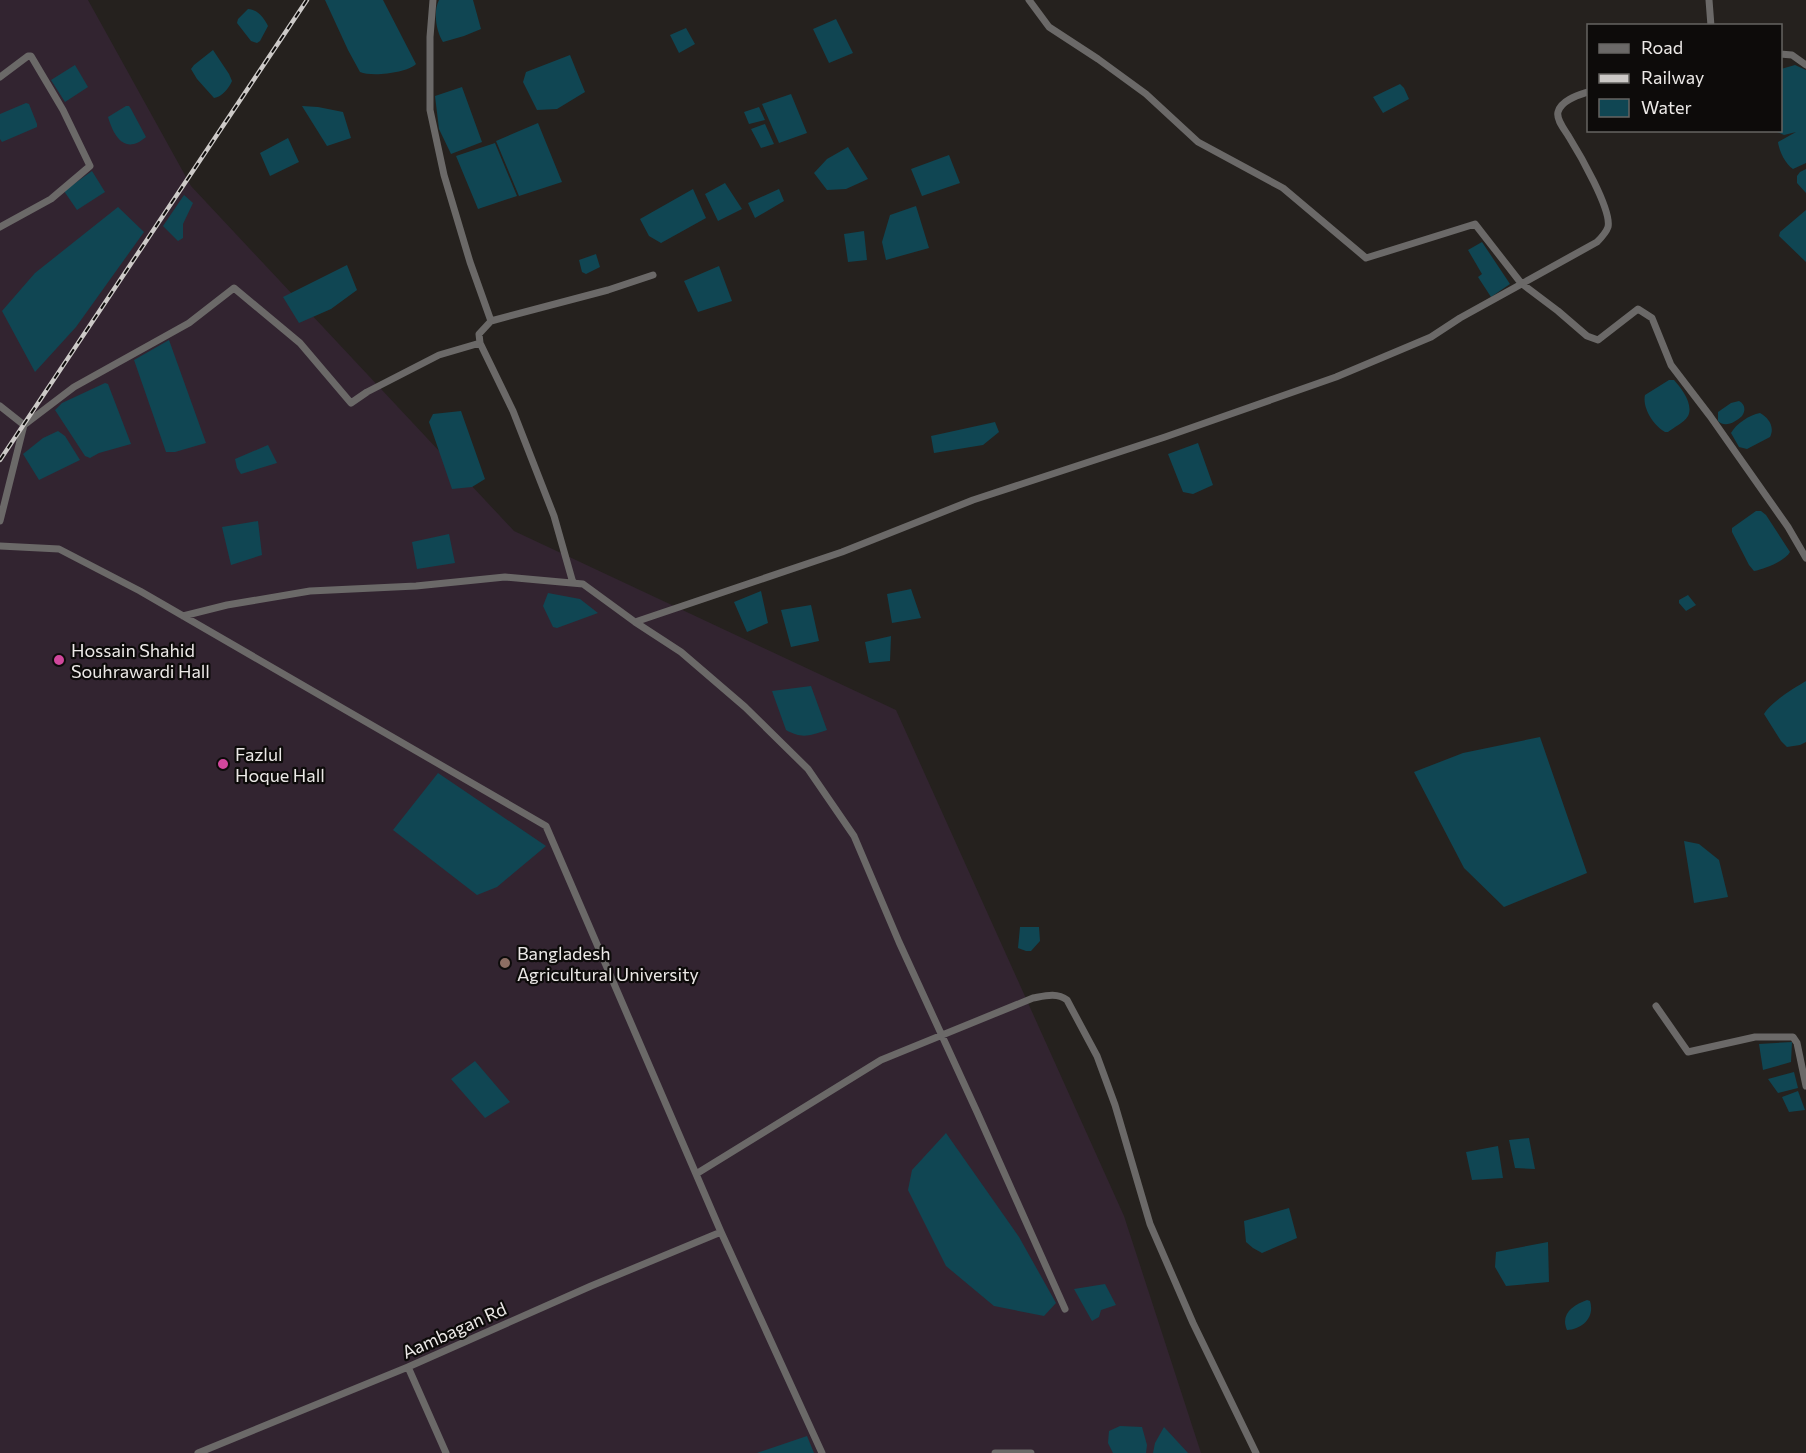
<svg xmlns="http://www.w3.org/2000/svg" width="1806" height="1453" font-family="Commissioner,sans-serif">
<rect width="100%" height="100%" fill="#25211e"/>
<!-- education -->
<path fill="#322430" d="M0,0h88l103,186 323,345 382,179 228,506 77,237h-1201z"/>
<!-- water -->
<path fill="#104653" d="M325,0h58l33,64c-9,9 -44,13 -56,8l-12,-22z
M439,0h34l8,29 -17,7 -21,6c-7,-11 -10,-30 -4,-42z
M248,9c9,0 16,9 20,17l-8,15 -3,2 -6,-2 -14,-18 1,-4z
M836,19l17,34 -24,10 -16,-34z
M686,28l9,16 -16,9 -9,-18z
M213,50l16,24 3,7c-3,7 -10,16 -18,17l-17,-19 -6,-10 3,-4z
M570,55l15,37 -28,17 -20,1 -14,-28 3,-10z
M75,65l13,22 -23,15 -14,-22z
M1795,65l11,5v93l-13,6c-7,-4 -14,-18 -15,-27l18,-10 -12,3 -9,-4 5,-1 1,-61z
M1400,84l4,4 5,11 -26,14 -10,-16z
M462,87l20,55 -31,12 -12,-25 -4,-33z
M791,94l16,39 -28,10 -17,-39z
M26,103l3,1 8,20v3l-35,15 -2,-3v-25z
M126,106h3l2,3 15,28c-21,18 -32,0 -38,-20z
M302,106l16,1 25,5 8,26 -24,8z
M759,107l6,13 -16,4 -5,-12z
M538,123l24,59 -43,14 -23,-55z
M765,124l9,20 -13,4 -10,-19z
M288,138l11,24 -29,14 -10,-23z
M495,143l22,53 -39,13 -22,-53z
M848,147l20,32 -22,10 -19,1 -13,-17 13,-14z
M949,155l11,28 -38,13 -11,-27z
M1806,169v24l-9,-10v-7l3,-4z
M92,171l13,21 -28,18 -13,-19z
M725,183l17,26 -24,12 -13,-27z
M693,189l13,29 -45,25 -12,-7 -9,-17z
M779,189l5,12 -29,17 -7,-15z
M184,195l9,8 -10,21v14l-5,3 -15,-15z
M916,206l13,42 -43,12 -4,-18 8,-27z
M118,207l26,25 -68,95 -41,45 -33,-61 33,-38z
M1806,210v52l-27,-26 1,-4z
M864,231l3,29 -19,2 -4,-28z
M1482,242l28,42 -19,13 -13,-20 4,-3 -14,-24z
M596,254l4,13 -14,7 -4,-2 -3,-12z
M347,265l10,25 -26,19 -32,14 -16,-26z
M719,266l13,35 -34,11 -14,-31z
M169,340l37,103 -31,9h-9l-32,-92z
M1669,380h5c7,8 20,24 14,36 -4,7 -14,11 -20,16h-3c-11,-6 -23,-24 -20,-37z
M105,383l3,1 23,60 -32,9 -9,5 -5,-2 -30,-46 7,-7z
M1739,401c6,3 7,9 3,15 -6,6 -17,12 -24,5v-9l13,-9z
M461,411l24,68 -13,8 -20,2 -23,-67 4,-8z
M1760,413c9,5 15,14 10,24l-23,12 -8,-2 -8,-14c5,-9 18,-18 29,-20z
M995,422l4,10 -16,13 -49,8 -3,-17z
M58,431l7,5 15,24 -41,20 -16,-26 20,-16z
M1198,443l15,42 -20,9 -10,-2 -15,-38z
M268,445l9,18 -36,11 -4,-6 -2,-9z
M1756,511h5l5,4 24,37c-5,9 -25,17 -36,19l-5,-6 -17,-33v-4z
M258,521l4,34 -31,10 -9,-38z
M449,534l6,29 -38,6 -5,-27z
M911,589l10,29 -29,5 -5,-29z
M761,591l7,32 -21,9 -13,-30z
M548,593l32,6 18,14 -41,15 -4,-1 -10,-21z
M1688,595l8,10 -10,6 -7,-8v-3z
M811,605l8,36 -28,6 -10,-37z
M891,636l-1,25 -21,2 -4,-21z
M1806,681v61l-6,3 -13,2 -6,-6 -17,-27c7,-12 30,-26 42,-33z
M811,686l16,44c-18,6 -25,9 -41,0l-14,-39z
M1540,737l47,136 -83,34 -40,-39 -50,-96 49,-19z
M438,773l108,73 -49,41 -20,8 -84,-65z
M1684,841l15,3 20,16 9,37 -34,6z
M1020,927h19l1,14 -9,10h-5l-8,-3z
M1792,1042l-1,20 -28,8 -4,-26z
M475,1061l35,41 -25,16 -34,-39z
M1794,1072l4,16 -20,5 -10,-14z
M1798,1091l7,19 -16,2 -7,-15z
M946,1133l73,104 37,66 -12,13 -50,-10 -48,-40 -38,-76 4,-20z
M1529,1138l6,31 -20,-1 -6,-28z
M1498,1146l5,32 -31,2 -6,-28z
M1289,1208l8,30 -35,15 -9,-5 -7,-6 -2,-21z
M1548,1242l1,40 -43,4 -11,-19 1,-15z
M1105,1284l11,21 -15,5 -2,7 -7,4 -18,-32z
M1587,1300l3,1c5,16 -7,28 -23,29 -7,-16 6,-25 20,-30z
M1120,1426l22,1 5,18 -1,8h-33l-5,-10 1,-12z
M1164,1427l24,26h-35l2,-10z
M807,1436l7,17h-57z"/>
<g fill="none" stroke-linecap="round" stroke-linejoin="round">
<!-- street -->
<path stroke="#6b6968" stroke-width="7" d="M433,0l-3,37v73l14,65 26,87 21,59
M1029,0l20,27 49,32 48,35 52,48 85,46 83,70 109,-34 46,59 37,28 29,25 11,4 40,-31 14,9 19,47 39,51 78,111 18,31
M1709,0l2,26
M1780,54l12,1 14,10
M0,77l28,-21h3l32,54 27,56 -39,33 -51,28
M480,343l33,68 41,105 19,67
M0,406l24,19 -24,96
M24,425l50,-38 115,-64 45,-35 66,55 51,60 16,-11 72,-37 41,-12 -1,-9 12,-13 117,-31 45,-15
M0,546l59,3 81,42 406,235 175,406 101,221
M183,616l44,-11 83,-14 106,-5 89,-9 78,7 52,38 207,-70 131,-52 192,-63 171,-60 95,-40 29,-19 137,-76c4,-4 9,-9 11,-15 4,-17 -29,-74 -39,-90 -4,-7 -13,-17 -11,-25 3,-12 21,-17 30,-20
M635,622l46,30 64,55 63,62 46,67 45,106 78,170 88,197
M1656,1006l32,46 67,-15h38l4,6 9,43
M696,1174l185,-114 152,-62c11,-2 24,-6 34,2l30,56 18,49 35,119 43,99 63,130
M408,1367l38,86
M198,1453l210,-86 183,-81 130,-54
M995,1453h36"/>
<!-- rail casing -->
<g stroke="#ccc9c7" stroke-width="4.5">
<path id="rail" d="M0,460l307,-460"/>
</g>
<!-- rail -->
<use href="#rail" stroke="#0d0b0a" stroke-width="2" stroke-dasharray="7" stroke-linecap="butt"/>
</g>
<!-- markers -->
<g fill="#d1479c" stroke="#0d0b0a" stroke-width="2">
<circle cx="59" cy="660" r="6"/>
<circle cx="223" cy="764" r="6"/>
</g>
<circle fill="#8d6e63" stroke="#0d0b0a" stroke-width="2" cx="505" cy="963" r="6"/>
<g text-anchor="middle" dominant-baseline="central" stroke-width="4.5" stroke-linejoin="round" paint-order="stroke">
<!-- poi labels -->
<g font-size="18" fill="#ece9e7" stroke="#0d0b0a" text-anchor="start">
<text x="71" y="650">Hossain Shahid<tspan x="71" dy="21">Souhrawardi Hall</tspan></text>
<text x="235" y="754">Fazlul<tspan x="235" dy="21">Hoque Hall</tspan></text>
<text x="517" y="953">Bangladesh<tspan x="517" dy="21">Agricultural University</tspan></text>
</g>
<!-- street labels -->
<g font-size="18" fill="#ece9e7" stroke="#0d0b0a">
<text transform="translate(454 1330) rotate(-24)">Aambagan Rd</text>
</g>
</g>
<!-- legend -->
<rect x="1587" y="24" width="195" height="108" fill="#0d0b0a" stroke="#666462" stroke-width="1.5"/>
<rect x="1599" y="44" width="30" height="9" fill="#6b6968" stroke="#666462" stroke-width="1.5"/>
<text x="1641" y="54" font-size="18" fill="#ece9e7">Road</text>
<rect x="1599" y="74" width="30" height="9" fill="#ccc9c7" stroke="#666462" stroke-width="1.5"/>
<text x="1641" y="84" font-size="18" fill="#ece9e7">Railway</text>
<rect x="1599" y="99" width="30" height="18" fill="#104653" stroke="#666462" stroke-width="1.5"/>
<text x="1641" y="114" font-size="18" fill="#ece9e7">Water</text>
</svg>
